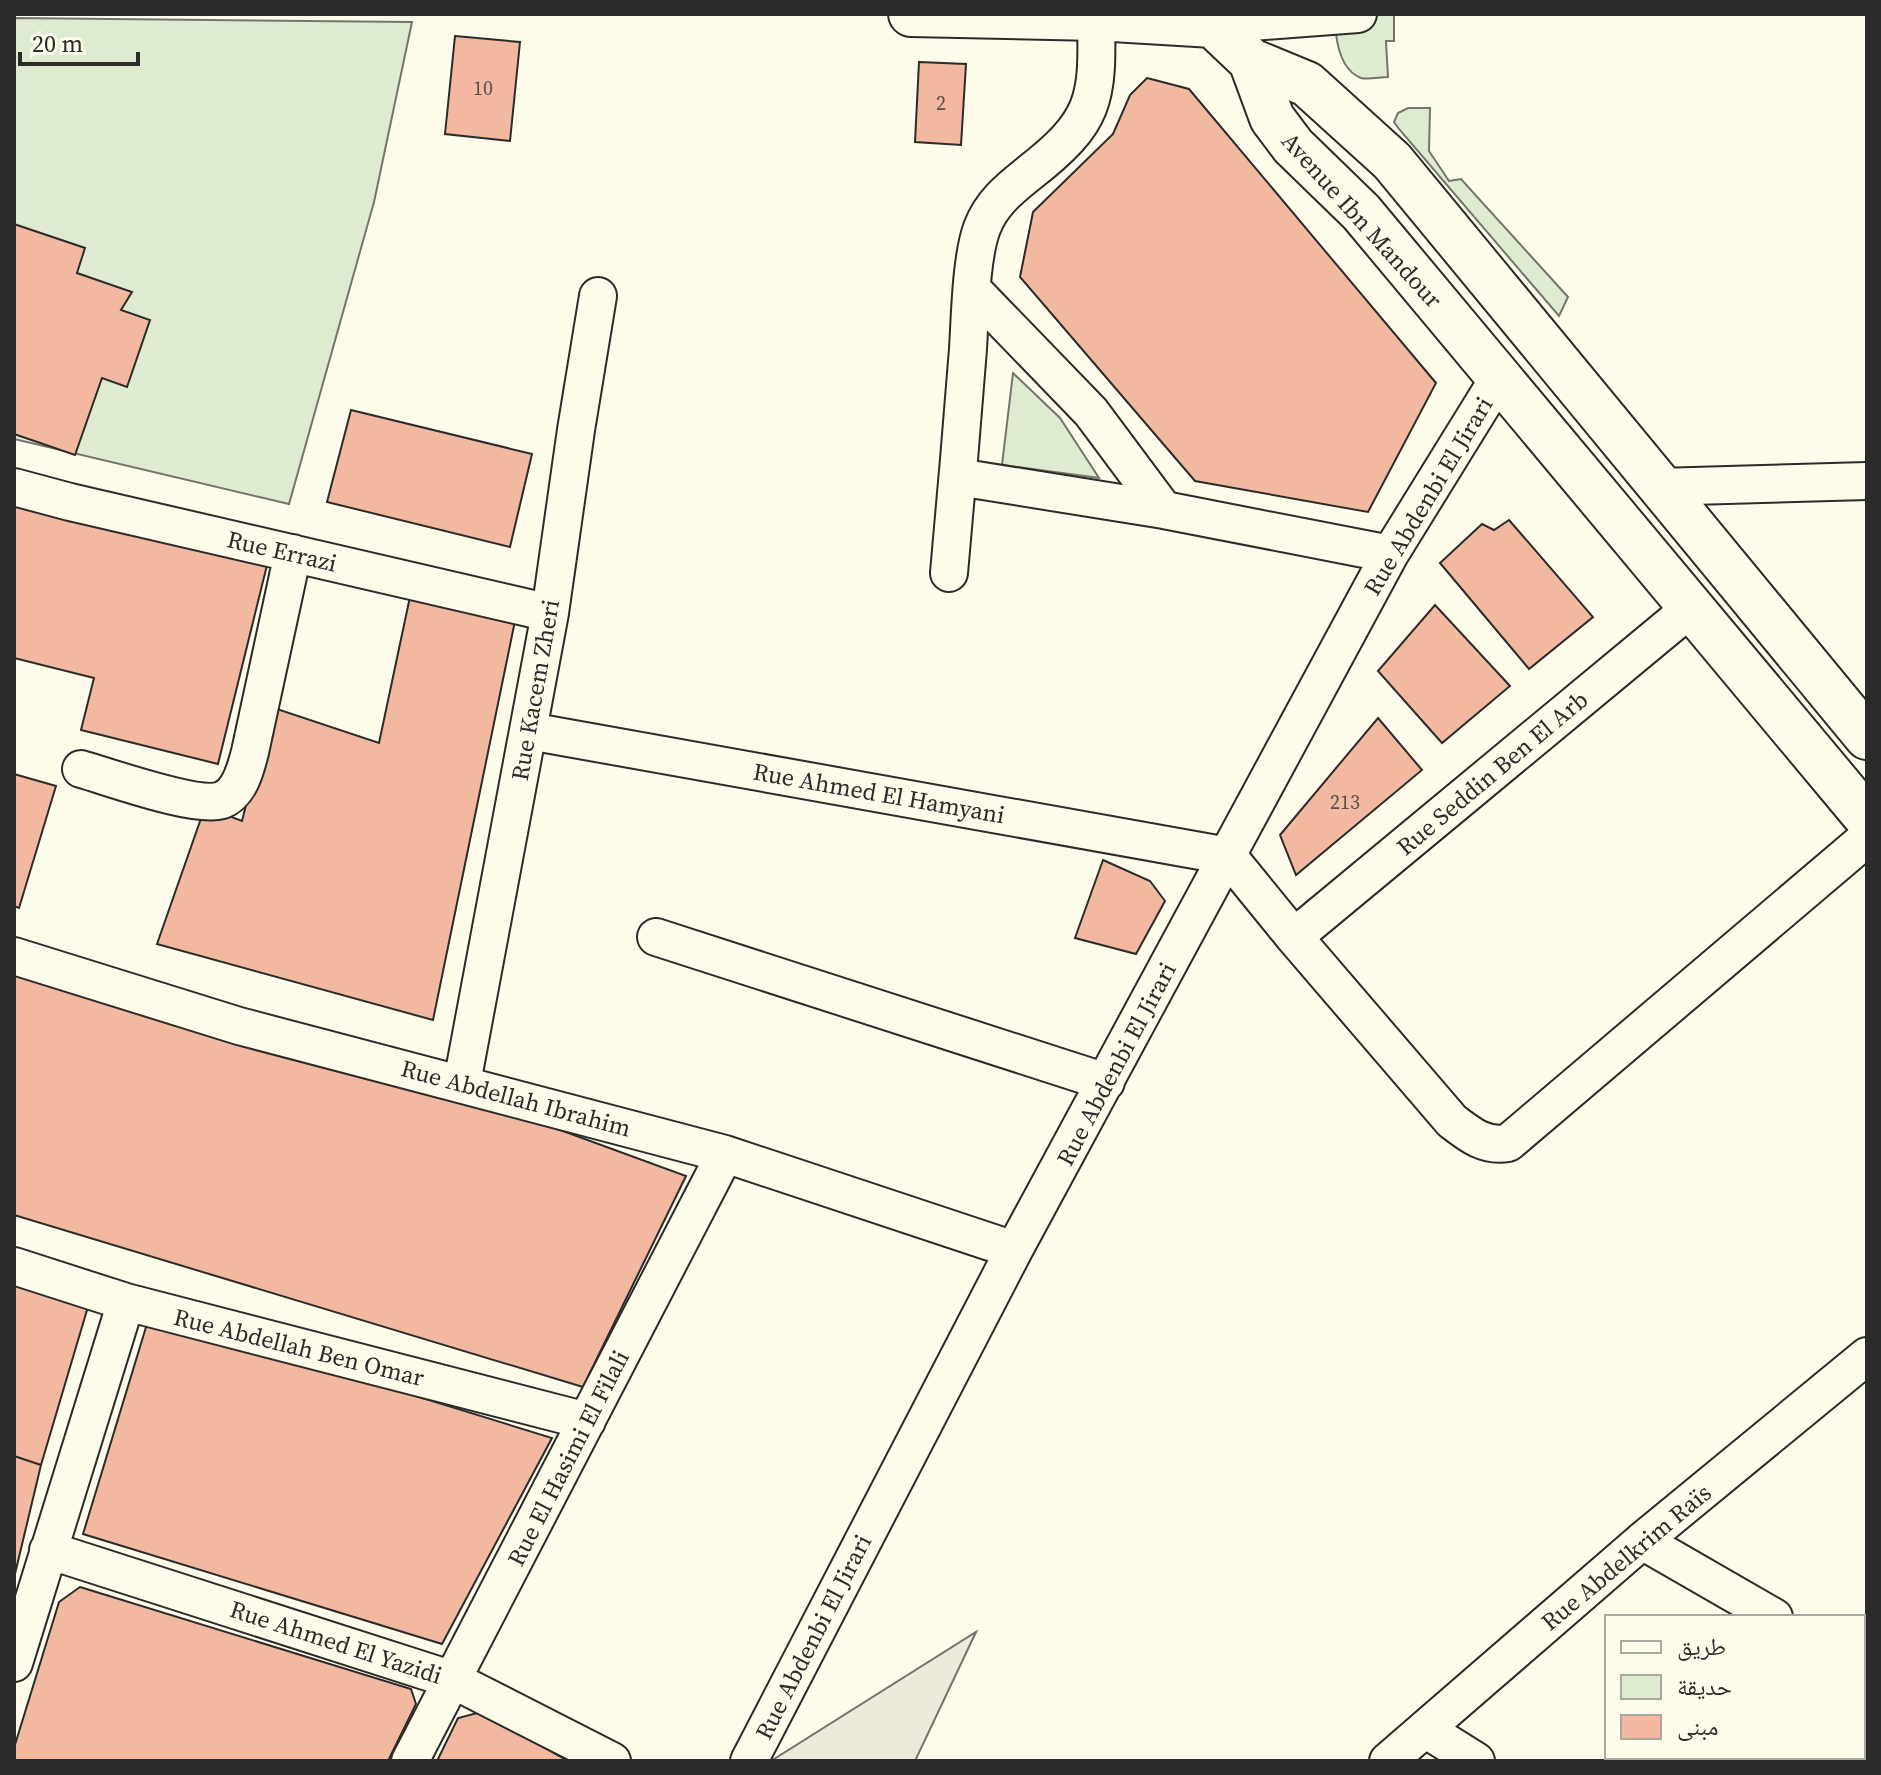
<svg xmlns="http://www.w3.org/2000/svg" width="1881" height="1775" font-family="'Source Serif 4','Noto Naskh Arabic',serif">
<rect width="100%" height="100%" fill="#fdfbea"/>
<!-- green -->
<path fill="#deebd1" stroke="#74746e" stroke-width="2" d="M1379,15h15v26h-8l2,36c-8,0 -20,3 -27,1 -18,-7 -23,-28 -25,-44l16,-13z
M14,18l398,4 -38,180 -85,302 -275,-65z
M1408,108h22l-1,43 20,30 12,-2 107,118 -9,19 -160,-187 -5,-7 4,-9z
M1013,373l47,45 39,60 -97,-13z"/>
<!-- parking -->
<path fill="#eceadb" stroke="#74746e" stroke-width="2" d="M976,1632l-61,129h-144z"/>
<!-- building -->
<path fill="#f2b8a0" stroke="#2b2b2b" stroke-width="2" d="M455,36l65,6 -10,99 -65,-7z
M919,62l47,2 -5,81 -46,-3z
M1147,78l42,11 247,294 -68,129 -173,-31 -175,-204 13,-65 80,-78 17,-39z
M14,224l71,24 -8,25 55,19 -11,18 29,10 -23,67 -25,-9 -27,77 -61,-21z
M351,410l181,44 -22,93 -183,-45z
M14,494l255,63 -51,207 -137,-34 13,-52 -80,-20z
M1509,520l84,97 -64,52 -89,-106 42,-39 12,6z
M411,592l105,24 -83,404 -276,-76 48,-137 37,14 29,-114 108,36z
M1435,605l75,81 -68,57 -64,-72z
M1378,718l44,52 -126,105 -16,-40z
M14,774l42,12 -37,122 -5,-2z
M1103,860l47,21 15,20 -29,53 -61,-16z
M14,971l489,138 183,67 -103,211 -569,-172z
M14,1273l68,22 5,15 -46,155 -27,-9z
M150,1314l402,124 -110,206 -359,-110z
M14,1456l27,9 -27,113z
M80,1587l331,102 5,15 -28,57h-374v-13l45,-146z
M481,1712l87,49h-131l21,-43z"/>
<g fill="none" stroke-linecap="round" stroke-linejoin="round">
<!-- street casing -->
<g stroke="#2b2b2b" stroke-width="40">
<path id="street" d="M1213,25l145,-11
M972,289l119,123 73,98
M958,477l206,33 226,44
M14,487l56,15 480,111
M1658,487l209,-6
M949,573c7,-75 13,-149 19,-224 2,-33 3,-92 14,-121 9,-24 26,-38 46,-54 68,-53 70,-73 68,-156
M529,731l699,125 66,81 158,184c18,14 33,26 56,22l359,-305
M81,769c29,8 116,40 141,31 18,-7 24,-32 28,-48l43,-199
M656,937l450,145
M1294,937l397,-329
M14,956l225,70 486,128 289,96
M462,1083l88,-470 26,-183 22,-134
M14,1266l112,36 461,119
M1642,1541l132,76
M48,1550l405,130 159,81
M14,1663l112,-361
M1863,1668l4,2
M1425,1729l51,32
M410,1761l315,-607
M749,1761l265,-511 376,-696 110,-178
M1388,1761l254,-220 225,-185"/>
</g>
<!-- secondary casing -->
<g stroke="#2b2b2b" stroke-width="48">
<path id="secondary" d="M911,14l185,4 117,7 38,36 56,23 85,77 475,576
M1251,61l21,57 21,28 68,66 506,606"/>
</g>
<!-- street -->
<use href="#street" stroke="#fdfbea" stroke-width="36"/>
<!-- secondary -->
<use href="#secondary" stroke="#fdfbea" stroke-width="44"/>
</g>
<g text-anchor="middle" dominant-baseline="central" stroke-width="6" stroke-linejoin="round" paint-order="stroke">
<!-- number labels -->
<g font-size="20" fill="#5d4e48">
<text x="483" y="88">10</text>
<text x="941" y="103">2</text>
<text x="1345" y="802">213</text>
</g>
<!-- street labels -->
<g font-size="24" fill="#2b2b2b" stroke="#fdfbea">
<text transform="translate(1362 220) rotate(48)">Avenue Ibn Mandour</text>
<text transform="translate(1428 496) rotate(-59)">Rue Abdenbi El Jirari</text>
<text transform="translate(282 551) rotate(13)">Rue Errazi</text>
<text transform="translate(535 690) rotate(-80)">Rue Kacem Zheri</text>
<text transform="translate(1492 773) rotate(-40)">Rue Seddin Ben El Arb</text>
<text transform="translate(879 793) rotate(10)">Rue Ahmed El Hamyani</text>
<text transform="translate(1116 1064) rotate(-62)">Rue Abdenbi El Jirari</text>
<text transform="translate(516 1098) rotate(15)">Rue Abdellah Ibrahim</text>
<text transform="translate(299 1347) rotate(14)">Rue Abdellah Ben Omar</text>
<text transform="translate(568 1458) rotate(-63)">Rue El Hasimi El Filali</text>
<text transform="translate(1626 1557) rotate(-40)">Rue Abdelkrim Raïs</text>
<text transform="translate(813 1637) rotate(-63)">Rue Abdenbi El Jirari</text>
<text transform="translate(336 1642) rotate(18)">Rue Ahmed El Yazidi</text>
</g>
</g>
<!-- border -->
<rect width="1881" height="1775" fill="none" stroke="#2b2b2b" stroke-width="32"/>
<!-- legend -->
<rect x="1605" y="1615" width="260" height="144" fill="#fdfbea" stroke="#a9a89e" stroke-width="2"/>
<rect x="1621" y="1641" width="40" height="12" fill="#fdfbea" stroke="#a9a89e" stroke-width="2"/>
<text x="1677" y="1655" font-size="24" fill="#2b2b2b">طريق</text>
<rect x="1621" y="1675" width="40" height="24" fill="#deebd1" stroke="#a9a89e" stroke-width="2"/>
<text x="1677" y="1695" font-size="24" fill="#2b2b2b">حديقة</text>
<rect x="1621" y="1715" width="40" height="24" fill="#f2b8a0" stroke="#a9a89e" stroke-width="2"/>
<text x="1677" y="1735" font-size="24" fill="#2b2b2b">مبنى</text>
<!-- scale -->
<path d="M20 52v12h118v-12" fill="none" stroke="#2b2b2b" stroke-width="4"/>
<text x="32" y="52" font-size="24" fill="#2b2b2b" stroke="#fdfbea" stroke-width="6" paint-order="stroke">20 m</text>
</svg>
